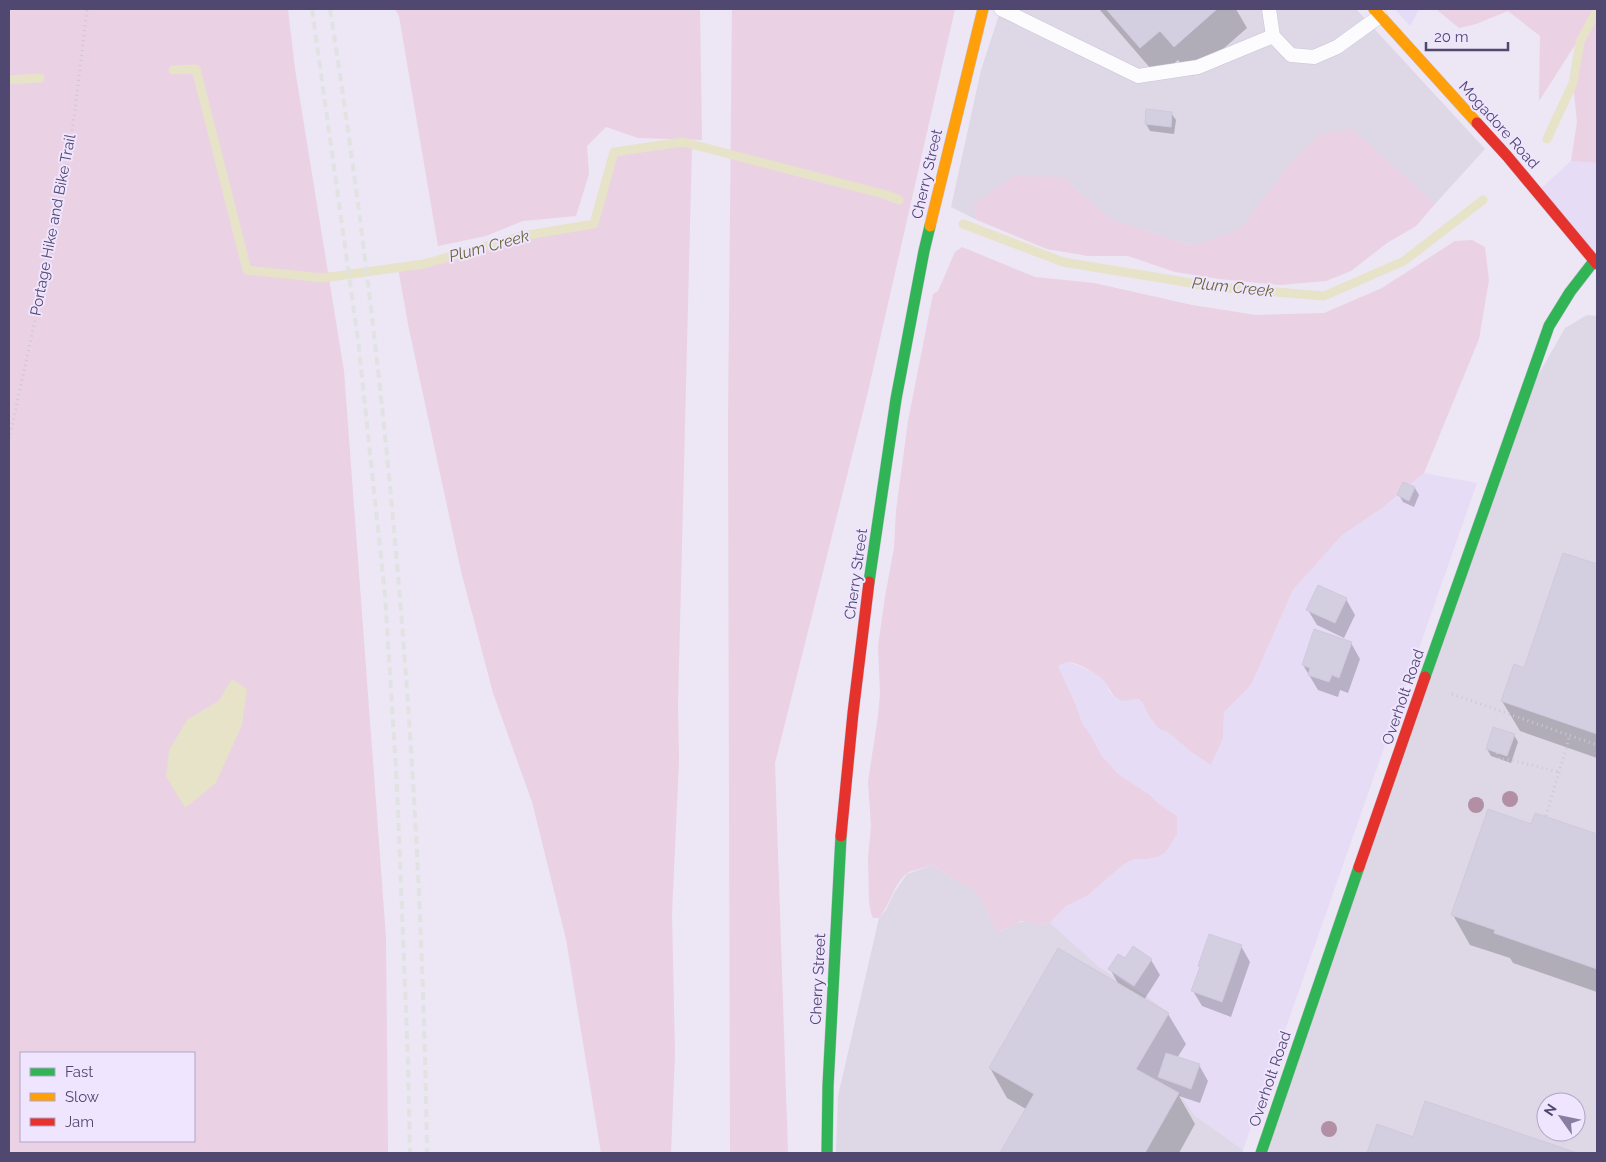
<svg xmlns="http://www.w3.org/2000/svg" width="1606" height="1162" font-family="Raleway,sans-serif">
<rect width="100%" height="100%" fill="#ede6f5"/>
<!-- residential -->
<path fill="#e7dcf6" d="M1571,161l26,2v100l-60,-71z
M1424,473l53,10 -234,667 -49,-35 -15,-22 -43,-24 10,-73 -47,-29 -49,-44 16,-17 21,-10 37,-32 11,-5h11l31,-43 -18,-12 -9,-9 -32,-21 -16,-18 -12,-22 -8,-11 -6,-18 -18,-39 5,-3 6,-1 27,11 9,9 5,11 10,8 17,-2 5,3 9,17 8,10 9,3 22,19 21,14 12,-27 1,-26 27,-27 42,-95 48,-54 41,-28z"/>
<!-- commercial -->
<path fill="#e2dcf8" d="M1395,9h24l-9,17z"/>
<!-- industrial -->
<path fill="#ddd7e6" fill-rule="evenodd" d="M1001,9h355l129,140 -50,55 -38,-33 -107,-7 -50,66 -47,16 -83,-27 -47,-42 -90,28 4,15 -26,-13 30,-137z
M1587,315l10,1v837h-336l259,-746 45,-79zM1546,1102h30v30h-30z
M933,865l18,13 22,11 10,14 12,26 6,3 15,-9 11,-2 6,1 5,3 12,-2 49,44 47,29 23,17 -32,56 42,24 15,22 49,35 -1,3h-406l2,-57 41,-178 7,-8 8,-17 13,-19z"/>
<!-- green -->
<path fill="#ead1e4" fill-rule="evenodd" d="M9,9h279l7,60 49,302 42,566 2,216h-379zM232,680l-47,128 2,-88 32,-19zM21,1053h173v88h-173z
M395,9h305l2,131 -64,-2 -32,-11 -19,19 2,28 -13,42 -53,5 -37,15 -48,10 -39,-230z
M732,9h223l-88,387 -92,367 13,390h-58l-2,-731z
M1436,9h161v154l-26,-2 6,-39 -4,-39 7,-41 13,-25 -54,84 1,-65 -32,-25 -32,13 -17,4z
M1352,129l83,75 -19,22 -29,17 -36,28 -25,10 -46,4 -61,-6 -44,-7 -47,-16h-40l-41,-7 -70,-29 -4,-15 41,-29 49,1 47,42 83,27 47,-17 50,-65 31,-30z
M683,142l9,3 -14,559 1,56 -7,154 3,140 -4,99h-70l-35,-214 -34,-137 -39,-109 -32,-122 -52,-242 -11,-61 26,-4 98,-28 72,-12 20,-72z
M1472,240l13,7 4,33 -10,59 -55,134 -42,35 -41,28 -48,54 -42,95 -27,27 -1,26 -12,27 -21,-14 -22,-19 -9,-3 -8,-10 -9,-17 -4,-3 -17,2c-10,-6 -10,-10 -16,-19 -6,-8 -25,-18 -35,-20 -5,0 -8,2 -12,4l18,39 6,18 8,11 12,22 16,18 32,21 9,9 18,12v18l-9,15 -5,5 -6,3 -11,2h-11l-11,5 -37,32 -21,10 -16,17 -12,2 -5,-3 -12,-1 -21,11 -5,-3 -12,-26 -10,-14 -22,-11 -18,-13c-7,3 -22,5 -27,9 -13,12 -16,31 -27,44h-6l-2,-5 -2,-12 -1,-43 3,-32 -3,-44 10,-66 2,-23 -2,-47 7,-49 9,-49 2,-37 12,-90 25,-127 5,-3 17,-39 7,-5 73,30 59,6 98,22 64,10 68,-2 58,-25 73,-47z"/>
<!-- water -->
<path fill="#e6e3c9" d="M232,679l15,10 -5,36 -26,58 -31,25 -19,-32 3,-26 18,-30 32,-19z"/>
<!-- shadow -->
<path fill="#0003" d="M1099,9h137l11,19 -55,48 -14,-16 -20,17z
M1171,113l5,7 -2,14 -24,-3 -4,-7z
M1404,483l11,5 4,7 -5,12 -11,-5 -4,-7z
M1564,554l33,12v192l-77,-27 -18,-30 23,-32z
M1346,599l9,16 -11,23 -27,-13 -9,-15z
M1351,643l9,16 -12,34 -8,-3 -2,7 -20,-7 -15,-25z
M1514,735l4,7 -7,21 -20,-7 -4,-7z
M1536,814l61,21v157l-84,-29 -3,-5 -40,-13 -17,-30 79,-90z
M1241,946l9,16 -19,55 -29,-11 -9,-15 8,-22 -2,-3z
M1133,948l18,12 9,15 -16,25 24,14 18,30 -9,14 22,7 9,16 -8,22 -21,-7 16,28 -16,29h-178l25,-44 -19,-11 -17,-30 129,-83 -9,-16 15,-9z
M1426,1103l147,50h-205l10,-27 35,13z"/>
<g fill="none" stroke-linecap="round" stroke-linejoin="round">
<!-- stream -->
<path stroke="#e6e3c9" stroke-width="9" d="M173,70l23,-1 51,201 75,8 102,-14 98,-28 72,-12 20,-72 69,-10 204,53 12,5
M9,80l31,-2
M1547,139l26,-56 7,-41 17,-32
M963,224l100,38 152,25 109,9 80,-35 79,-61"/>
</g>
<!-- building -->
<path fill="#d4cee1" stroke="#cfc9dd" d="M1106,9h111l-43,38 -14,-16 -20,17z
M1146,109l26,3 -1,15 -26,-3z
M1403,482l12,5 -6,14 -12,-6z
M1563,553l34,11v170l-96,-33 13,-37 10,4z
M1318,585l29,13 -12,25 -29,-13z
M1314,629l38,13 -13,36 -7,-3 -3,7 -21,-7 2,-7 -8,-3z
M1493,727l22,7 -8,22 -21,-7z
M1488,809l43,15 4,-11 62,21v135l-103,-36 1,-3 -44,-15z
M1209,934l33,11 -20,57 -31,-11 9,-24 -2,-1z
M1133,946l19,13 -18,27 -26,-17 10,-15 7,4z
M1058,948l111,65 -33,56 43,24 -34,60h-145l34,-59 -45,-26z
M1166,1053l34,11 -9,25 -33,-12z
M1425,1101l152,52h-210l10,-29 36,13z"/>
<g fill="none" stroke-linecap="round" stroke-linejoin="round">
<!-- lane casing -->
<g stroke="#cac4d6" stroke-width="15">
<path id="lane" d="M1001,9l137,67 60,-9 75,-31
M1269,9l4,27 18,19 23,2 23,-10 43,-31"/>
</g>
<!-- fast casing -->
<g stroke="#c8c2d5" stroke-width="12">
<path id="fast" d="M869,582l27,-183 28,-148 6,-25
M1425,677l124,-351 21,-34 24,-31
M827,1153l1,-67 13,-250
M1261,1153l98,-286"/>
</g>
<!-- slow casing -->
<g stroke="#c8c2d5" stroke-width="12">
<path id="slow" d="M1374,9l103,114
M930,226l53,-217"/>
</g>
<!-- jam casing -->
<g stroke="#c8c2d5" stroke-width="12">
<path id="jam" d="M1477,123l30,33 90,108
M841,836l12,-123 16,-131
M1359,867l66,-190"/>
</g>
<!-- path -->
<path stroke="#cbc8d5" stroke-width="3" stroke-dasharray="1 4" stroke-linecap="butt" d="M9,439l51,-233 15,-95 12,-102
M1452,694l145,51
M1497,753l2,6 12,1 48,12
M1546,816l24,-81"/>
<!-- lane -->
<use href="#lane" stroke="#fcfbfe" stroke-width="14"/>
<!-- fast -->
<use href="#fast" stroke="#30b455" stroke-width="11"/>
<!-- slow -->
<use href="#slow" stroke="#ff9f0a" stroke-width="11"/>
<!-- jam -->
<use href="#jam" stroke="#e5322d" stroke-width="11"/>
<!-- rail -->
<path stroke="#e0e3e2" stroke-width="4" stroke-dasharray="8 5" stroke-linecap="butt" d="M312,9l46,331 27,255 12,191 11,274 2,93
M330,9c59,378 91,761 97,1144"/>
</g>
<!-- trees -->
<g fill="#b28fa4">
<circle cx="1510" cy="799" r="8"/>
<circle cx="1476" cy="805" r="8"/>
<circle cx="1329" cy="1129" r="8"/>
</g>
<g text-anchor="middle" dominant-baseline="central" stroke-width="4" stroke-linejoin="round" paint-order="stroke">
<!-- street labels -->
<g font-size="15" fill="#504870" stroke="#f0e5fe">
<text transform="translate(1499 125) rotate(48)">Mogadore Road</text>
<text transform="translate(927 174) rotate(-77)">Cherry Street</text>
<text transform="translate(53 225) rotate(-79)">Portage Hike and Bike Trail</text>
<text transform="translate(856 574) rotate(-82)">Cherry Street</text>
<text transform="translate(1403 697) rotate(-71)">Overholt Road</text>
<text transform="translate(818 979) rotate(-87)">Cherry Street</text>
<text transform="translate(1270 1079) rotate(-71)">Overholt Road</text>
</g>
<!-- water labels -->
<g font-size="16" font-style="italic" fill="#686837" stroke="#f0e5fe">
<text transform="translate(489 246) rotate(-15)">Plum Creek</text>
<text transform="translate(1233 287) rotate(6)">Plum Creek</text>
</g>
</g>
<!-- border -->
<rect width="1606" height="1162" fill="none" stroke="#504870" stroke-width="20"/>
<!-- legend -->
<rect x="20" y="1052" width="175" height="90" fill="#f0e5fe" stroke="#b0a6c5"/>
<rect x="30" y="1068" width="25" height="8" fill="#30b455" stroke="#b0a6c5"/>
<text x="65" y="1077" font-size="15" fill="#504870">Fast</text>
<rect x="30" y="1093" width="25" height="8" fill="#ff9f0a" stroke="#b0a6c5"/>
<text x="65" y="1102" font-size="15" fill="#504870">Slow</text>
<rect x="30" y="1118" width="25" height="8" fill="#e5322d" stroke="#b0a6c5"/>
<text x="65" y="1127" font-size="15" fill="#504870">Jam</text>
<!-- north arrow -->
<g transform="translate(1561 1117) rotate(303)"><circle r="24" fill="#f0e5fe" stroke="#b0a6c5"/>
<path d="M0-4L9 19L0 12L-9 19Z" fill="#877f9f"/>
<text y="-8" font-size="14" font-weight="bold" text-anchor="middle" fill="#504870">N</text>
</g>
<!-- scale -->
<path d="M1426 42v8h82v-8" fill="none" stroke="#504870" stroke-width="2.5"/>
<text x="1434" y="42" font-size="15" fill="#504870" stroke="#f0e5fe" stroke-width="4" paint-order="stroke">20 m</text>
</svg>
